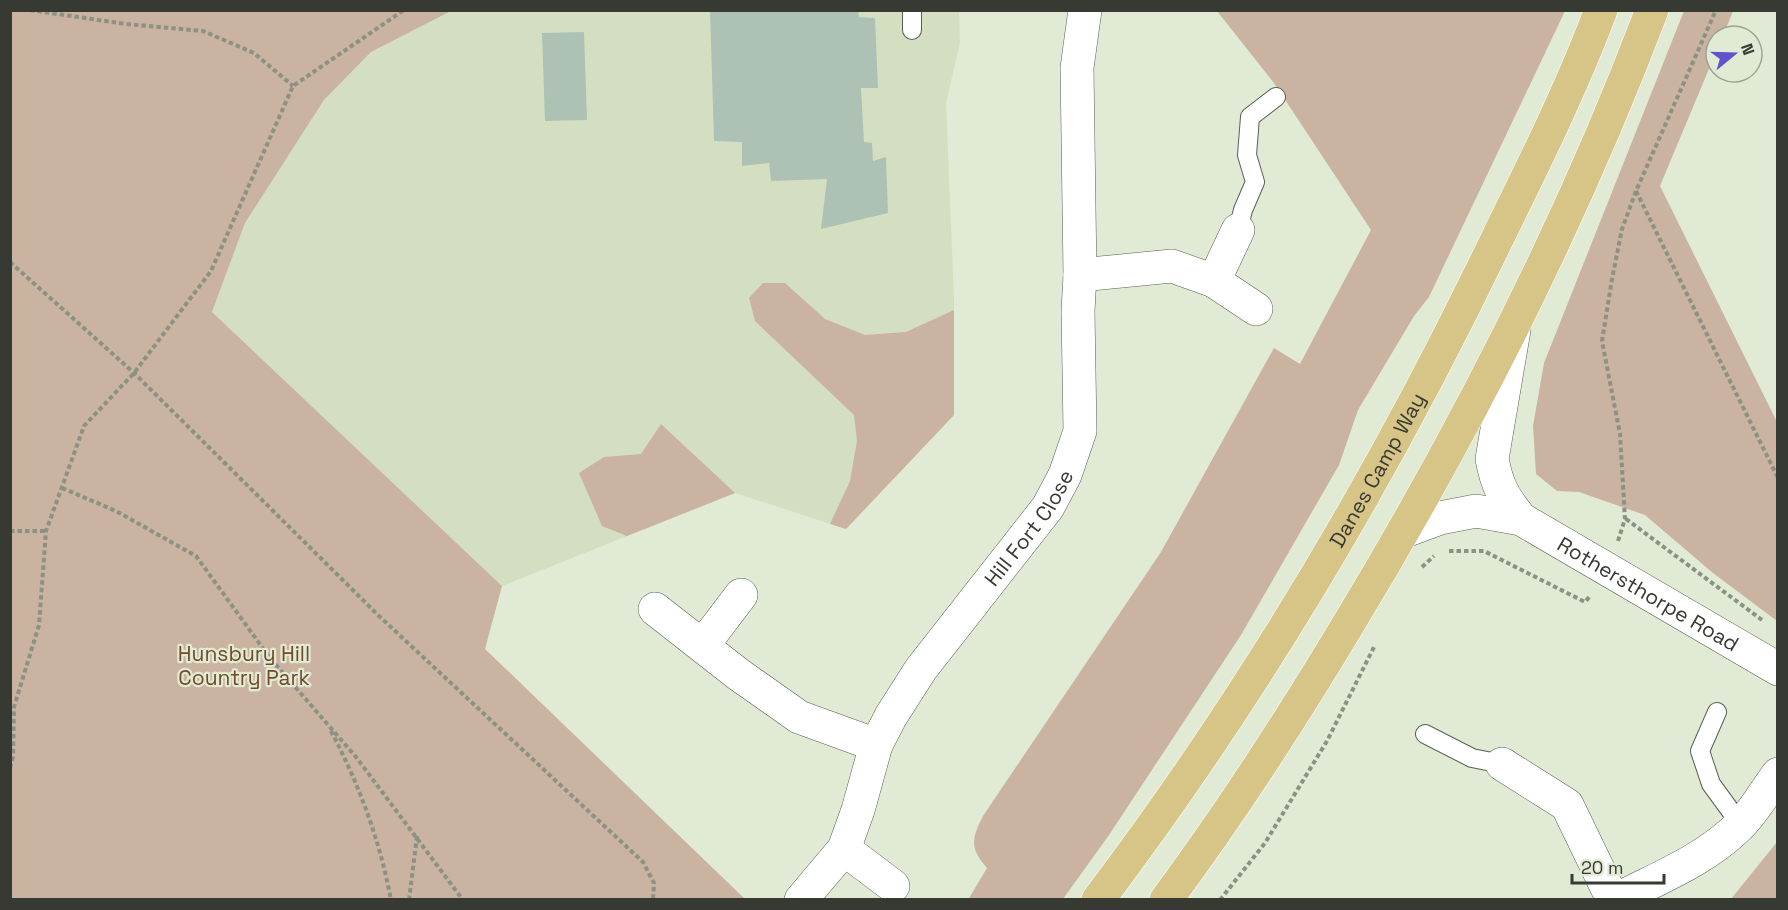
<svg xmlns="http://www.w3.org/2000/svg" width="1788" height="910" font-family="'Space Grotesk',sans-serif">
<rect width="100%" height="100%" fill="#e1ead4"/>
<!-- built -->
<path fill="#d4dfc2" d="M451,11h508l1,32 -14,60 8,195v117l-108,114 -111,-36 -233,93 -290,-274 33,-89 79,-123 47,-48z"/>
<!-- green -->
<path fill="#cab3a0" d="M10,11h441l-80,41 -47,48 -79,123 -33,89 290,274 -17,63 260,250h-734z
M1217,11h348l-136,286 -15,19 -56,94 -19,55 -98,170 -132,200 -46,64 -95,1 19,-32c-18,-20 -15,-30 -4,-52l178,-264 113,-204 26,16 71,-134 -97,-147z
M1684,11h49l-10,25h-7v16l-56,134 117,236v199l-64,-48 -68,-58 -66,-23 -22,-1 -21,-17 -3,-48 11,-63z
M763,283h22l40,36 40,16 41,-3 48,-22v105l-108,114 -16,-5 20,-43 7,-40 -3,-26 -99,-94 -6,-23z
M661,424l74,69 -108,43 -25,-10 -23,-53 25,-16 37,-3z
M1777,842v57h-46z"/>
<!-- building -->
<path fill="#adc2b4" d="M710,10h148l1,7 16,1 3,70h-17l3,54 8,1 1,18 13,-4 2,56 -67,16 6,-50 -56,2 -2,-18 -27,3v-24l-28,-1z
M584,32l3,88 -42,1 -3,-88z"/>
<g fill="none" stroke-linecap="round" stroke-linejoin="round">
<!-- service casing -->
<g stroke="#59604e" stroke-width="20">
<path id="service" d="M912,30v-20
M1238,230l5,-20 12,-28 -8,-27 3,-38 26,-20
M1717,712l-17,39 11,33 30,41
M1425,734l47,24 30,6"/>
</g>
<!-- minor casing -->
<g stroke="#59604e" stroke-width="34">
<g id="minor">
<path d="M1080,275l92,-9 42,15 42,28"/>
<path d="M1214,281l24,-51"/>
<path d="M655,609l83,65 61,43 77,28"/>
<path d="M703,645l38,-50"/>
<path d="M1502,764l65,41 46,95"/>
<path d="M844,849l49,37"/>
<path id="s1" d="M801,900l43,-51 14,-39 18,-65 15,-29 30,-47 127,-162 17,-32 15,-44 -2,-120 2,-36 -3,-207 8,-58"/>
<path d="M1616,900c42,-22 89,-40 123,-74 15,-14 26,-35 39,-52"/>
</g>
</g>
<!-- tertiary casing -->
<g stroke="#59604e" stroke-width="34">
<g id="tertiary">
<path id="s2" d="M1514,330l-22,129c5,27 12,39 29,60l257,150"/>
<path d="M1405,531l35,-13 36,-7 45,8"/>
</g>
</g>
<!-- trunk casing -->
<g stroke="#fff" stroke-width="34">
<g id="trunk">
<path id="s3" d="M1098,900c155,-205 290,-433 401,-665 36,-73 73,-148 102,-225"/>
<path d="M1166,900c66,-89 126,-182 183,-277 118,-195 222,-399 303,-613"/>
</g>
</g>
<!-- path -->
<path stroke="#8c9283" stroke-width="4" stroke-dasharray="4.5 3" stroke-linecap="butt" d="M30,10l96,14 77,7 51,22 39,33
M1636,191l142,287
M10,262l124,111 245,243 264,246 11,21 -1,17
M62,488l54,23 80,45 74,102 86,99 107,143
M1626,519l136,101
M10,531h36
M1618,541l7,-22 -5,-85 -18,-93 10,-62 10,-50 14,-38 80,-181
M1449,551h35l101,51 6,-7
M1422,567l12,-11
M331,731c28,53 49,110 60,169
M10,768l3,-11 1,-50 25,-82 7,-94 38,-105 50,-53 77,-102 82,-185 111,-76
M409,900l8,-64
M1220,900l45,-57 62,-102 47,-94"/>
<!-- service -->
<use href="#service" stroke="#fff" stroke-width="18"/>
<!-- minor -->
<use href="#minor" stroke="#fff" stroke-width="33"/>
<!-- tertiary -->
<use href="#tertiary" stroke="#fff" stroke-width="33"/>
<!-- trunk -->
<use href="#trunk" stroke="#d7c487" stroke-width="33"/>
</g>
<g text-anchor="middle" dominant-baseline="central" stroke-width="4.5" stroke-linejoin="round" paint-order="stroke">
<!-- street labels -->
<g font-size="21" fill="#373a32" stroke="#e1ead4">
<text stroke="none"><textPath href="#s3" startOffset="513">Danes Camp Way</textPath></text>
<text stroke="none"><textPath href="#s1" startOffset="442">Hill Fort Close</textPath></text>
<text stroke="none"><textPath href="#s2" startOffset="346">Rothersthorpe Road</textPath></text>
</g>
<!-- park labels -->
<g font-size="21" fill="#724a25" stroke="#e1ead4">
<text x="244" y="653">Hunsbury Hill<tspan x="244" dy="24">Country Park</tspan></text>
</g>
</g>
<!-- border -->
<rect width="1788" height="910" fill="none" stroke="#373a32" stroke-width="24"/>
<!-- north arrow -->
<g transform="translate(1734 54) rotate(71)"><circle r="28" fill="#e1ead4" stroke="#9da493" stroke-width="1.5"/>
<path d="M0-4.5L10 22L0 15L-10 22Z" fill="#6153cb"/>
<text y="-9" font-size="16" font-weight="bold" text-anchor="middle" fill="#373a32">N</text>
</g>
<!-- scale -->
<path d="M1572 874v9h92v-9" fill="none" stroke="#373a32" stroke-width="3"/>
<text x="1581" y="874" font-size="18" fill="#373a32" stroke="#e1ead4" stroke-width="4.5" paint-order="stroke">20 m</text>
</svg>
